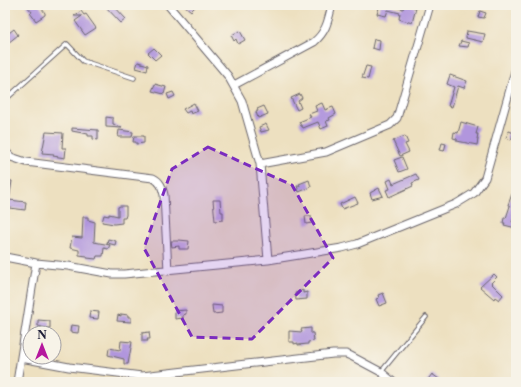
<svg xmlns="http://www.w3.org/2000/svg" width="521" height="387" font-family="'Libre Caslon Text',serif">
<rect width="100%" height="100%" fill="#f7f3e8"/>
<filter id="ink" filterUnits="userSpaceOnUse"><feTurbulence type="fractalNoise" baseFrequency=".025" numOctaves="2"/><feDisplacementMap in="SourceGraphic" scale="8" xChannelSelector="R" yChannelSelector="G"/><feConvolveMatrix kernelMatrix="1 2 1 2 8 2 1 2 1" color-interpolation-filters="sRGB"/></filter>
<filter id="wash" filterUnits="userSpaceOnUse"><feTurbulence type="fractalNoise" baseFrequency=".012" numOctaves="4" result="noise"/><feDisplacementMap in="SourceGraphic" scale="16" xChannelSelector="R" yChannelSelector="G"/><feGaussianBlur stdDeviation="0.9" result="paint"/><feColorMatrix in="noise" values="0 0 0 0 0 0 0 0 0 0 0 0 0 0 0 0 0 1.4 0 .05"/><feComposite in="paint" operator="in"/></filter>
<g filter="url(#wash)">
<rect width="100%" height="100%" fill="#ede0c0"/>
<g id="blocks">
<!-- building -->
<path fill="#b196dd" d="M26,5h13l6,8v2l-9,6 -6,-8 2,-1z
M104,5h9l13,14 -5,4z
M184,5h13l-6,6z
M380,5h9l14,4 1,-4h9v2l3,1 -4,15 -13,-4 1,-6 -12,-3 -2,6 -9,-2z
M81,11l3,4 2,-1 10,14 -11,7 -10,-14 7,-5h-8z
M480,11l6,2 -2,5 -6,-1z
M14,29l4,6 -10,8 -3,-4v-3z
M240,31l5,9 -7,4 -2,-5 -2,2 -3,-6z
M467,31l18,3 -2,8 -17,-4z
M374,39l6,1 -1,10 -7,-2z
M461,41l8,2 -1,4 -9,-1z
M154,48l7,7 -6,5 -7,-7z
M138,62l10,3 -1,6 -11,-3z
M366,66l5,1 -3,12 -6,-1z
M450,75l17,6 -3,7 -6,-2 -6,21 -4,-1 6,-19 -7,-3z
M155,84l11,3 -2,7 -12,-3z
M173,92l2,4 -6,3 -2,-5z
M300,94l2,4 -4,3 3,7 -4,2 -6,-12z
M194,103l4,8 -7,3 -1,-3 -4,2 -3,-4z
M322,103l3,7 8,-3 3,7 -7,4 1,2 -4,1 2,5 -7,3 -3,-7 -15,6 -1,-2h-1l-2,-4 12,-5 -2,-3 8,-3 -2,-5z
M264,106l4,8 -10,4 -2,-6 2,-1 -1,-2z
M106,117l7,1v6l9,4 -16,-1z
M461,122l17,5 -2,7h2l-1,5h1l-1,6 -20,-4v-2l-4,-1 1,-6 4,1z
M266,124l3,6 -8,2 -2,-5z
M72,128l26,2v10l-5,-1v-3h-5v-2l-16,-3z
M119,130l14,2 -1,5h-14z
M509,131l5,2 -3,7 -5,-2z
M46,132l17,1 -1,15h4l-1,10 -12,-2 1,-2 -12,-1z
M134,136h10v7l-8,1v-2h-3z
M405,136l3,7 -3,1 4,8 -9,4 -7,-15z
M442,143l4,1 -2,7 -4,-1z
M402,157l5,12 -8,3 -5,-12z
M416,174l3,6 -7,3 1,3 -24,11 -3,-7 4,-1 -3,-8 4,-2 2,5z
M5,180l7,1 -3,19 17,2 -1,8 -15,-2 -2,2h-3z
M309,180l2,7 -12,5 -2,-6h3l-1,-2z
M379,188l4,8 -11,3 -2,-6z
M512,194l4,2v10l-3,9h2l-3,7 4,1v5l-12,-3 1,-2h-2l1,-5h2l4,-12 -2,-1z
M355,197l3,6 -16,6 -2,-5z
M213,200h7l1,12h2v8l-8,1z
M120,206h6v9l-1,3h-3v5l-8,1 -12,-2 2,-7 5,1v-2l9,2v-9z
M305,216h6l1,7 -6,1z
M83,217h5v3l7,2 -1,20 16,3 -2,4 -4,-1 -1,8h-6l-1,3 -9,-1v-2l-8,-1v-5l-9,-2 2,-11 10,1z
M108,239l8,2 -1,4 -8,-2z
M179,240l10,1 -1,8h-9v-3l-7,1 -1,-6h7z
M494,274l3,3 -6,6 12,12 -4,5 -4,-3 -1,2 -14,-12z
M303,290v3l4,-1v7l-11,1 -1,-7z
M383,293l4,10 -8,3 -3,-7 3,-1 -1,-3z
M212,305l10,1v7l-9,1z
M186,310v4l-3,1v3l-8,1v-8z
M90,311l9,1 -1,7 -9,-1z
M121,314l7,1v2h3v5l-14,-1 1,-6 3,1z
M38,320l12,1v7h-3v2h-5v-3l-4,-1z
M71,325l8,1 -1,7 -8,-1z
M311,328v5h2l1,8 -6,1v2l-10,1v-2l-4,1v-2h-5v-11l13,1 -1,-3z
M149,332l1,7h-3l1,2h-6v-8z
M121,341l11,1 -4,22h-4v-5l-16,-4 1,-7 11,2z
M432,374l7,5 -3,3h-10z"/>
</g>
</g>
<g filter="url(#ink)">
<use href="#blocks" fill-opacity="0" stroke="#69646a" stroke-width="1"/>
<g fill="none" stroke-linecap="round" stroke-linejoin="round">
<!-- lane casing -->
<g stroke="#69646a" stroke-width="5.5">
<path id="lane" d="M5,100l62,-56 16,17 51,17
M381,372l45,-55"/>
</g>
<!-- street casing -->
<g stroke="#69646a" stroke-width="9">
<path id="street" d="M168,5l60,71 14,25 18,63 8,96
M234,85l80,-43c13,-11 14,-22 18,-37
M5,151l6,6 15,5 127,16c8,4 9,9 11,17l4,76
M260,164l66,-12 64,-27 7,-7 33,-113
M5,257l31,6 32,3 44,8h12l144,-14 74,-12 15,-4 99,-40 18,-11 11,-15 31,-110
M21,358l48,9 73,9 191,-22h13l5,2 30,16 12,10
M17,382l19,-119"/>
</g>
<!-- lane -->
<use href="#lane" stroke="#fff" stroke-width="3.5"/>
<!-- street -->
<use href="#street" stroke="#fff" stroke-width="7"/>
</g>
</g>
<!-- marked area -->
<path fill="#7b2cbf" fill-opacity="0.2" stroke="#7b2cbf" stroke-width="3" stroke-dasharray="8 5" stroke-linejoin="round" d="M208,147l84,38 41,73 -81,81 -60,-2 -48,-89 28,-79z"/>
<!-- margin -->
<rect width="521" height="387" fill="none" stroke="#f7f3e8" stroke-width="20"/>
<!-- north arrow -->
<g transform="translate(42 345)"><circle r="19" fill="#f7f3e8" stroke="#a29fa3"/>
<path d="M0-3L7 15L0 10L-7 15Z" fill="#b5179e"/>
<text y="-6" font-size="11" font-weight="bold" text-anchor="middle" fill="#22223b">N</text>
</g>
</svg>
